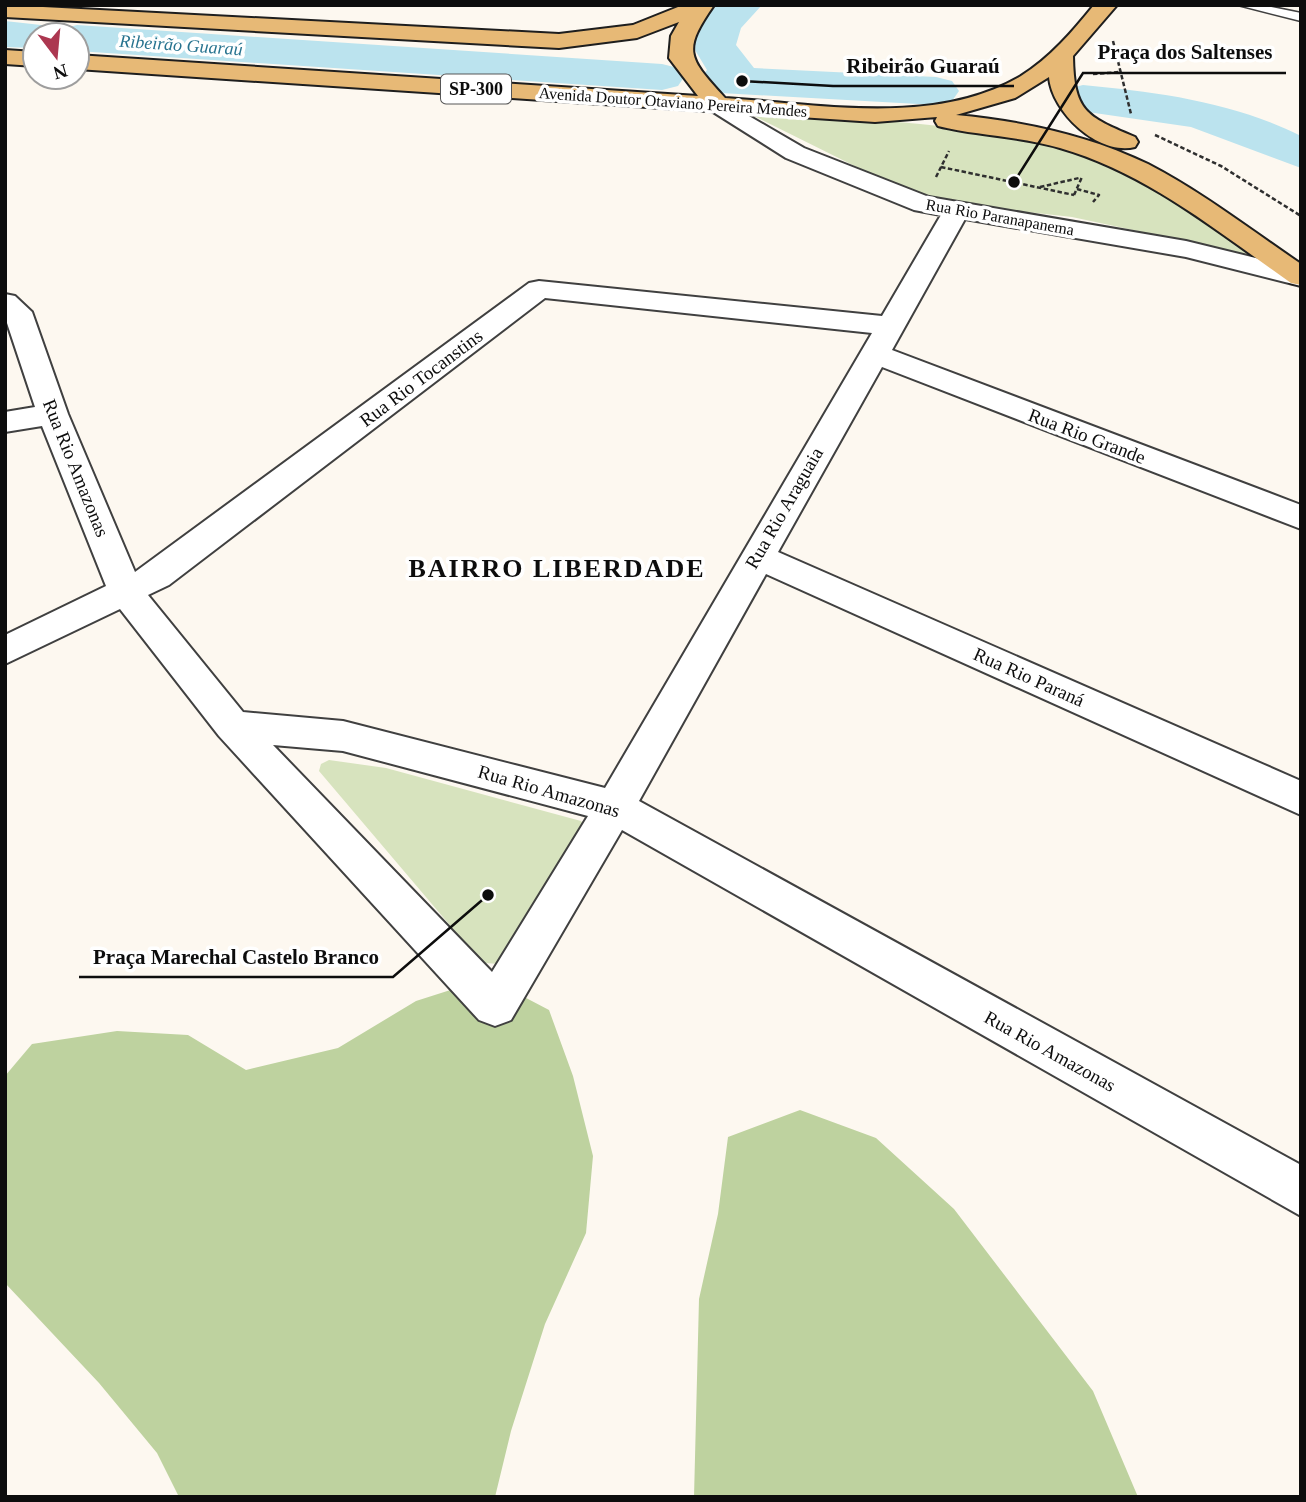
<svg xmlns="http://www.w3.org/2000/svg" width="1306" height="1502" font-family="'Times New Roman',serif">
<rect width="100%" height="100%" fill="#fdf8f0"/>
<!-- green -->
<path fill="#d7e3be" d="M746,112c128,10 265,7 383,63 43,21 81,53 121,80l-178,-38 -117,-13 -56,-16z
M329,760l57,8 195,53 4,6 -85,137 -16,-1 -8,-7 -157,-185 2,-7z"/>
<!-- forest -->
<path fill="#bed29f" d="M488,978l61,32 24,66 20,80 -7,77 -41,91 -34,107 -16,66h-316l-22,-44 -58,-70 -94,-100v-207l27,-32 85,-13 71,4 58,35 92,-22 78,-47z
M800,1110l76,28 78,71 139,182 45,106h-444l5,-198 19,-85 10,-77z"/>
<g fill="none" stroke-linecap="round" stroke-linejoin="round">
<!-- river -->
<path fill="#bbe3ee" fill-rule="evenodd" d="M717,5h45l-21,23 -5,17 18,23 182,9 16,4 7,10 -7,10 -16,4 -215,-12 -16,-4 -6,-9 8,-10 -15,-25 8,-21z
M5,21l45,5 6,9h-21v13l-30,-1z
M77,25l585,39 16,4 6,9 -6,9 -16,4 -585,-39v-16h-19l4,-6z
M1083,85c75,7 150,17 218,51v32l-110,-41 -124,-18 -7,-10 7,-10z"/>
<!-- service casing -->
<g stroke="#404040" stroke-width="3">
<path id="service" d="M1238,5h24l39,8v8z"/>
</g>
<!-- minor casing -->
<g stroke="#404040" stroke-width="4">
<path id="minor" d="M718,98l86,50 125,49 257,44 115,28v17l-115,-29 -221,-38 -73,131 409,155v24l-419,-162 -104,185 523,229v34l-535,-241 -127,227 662,364v51l-679,-386 -111,190 -16,6 -16,-6 -260,-284 -99,-127 -115,55v-29l101,-49 -64,-160 -37,6v-20l30,-5 -30,-90v-23l10,2 17,16 36,102 67,158 394,-289 10,-2 343,35 59,-101 -27,-5 -128,-52 -76,-48 -4,-5 4,-5zM545,298l327,35 -267,455 -262,-67 -100,-9 -95,-117 21,-10zM273,745l70,6 245,65 -96,156z"/>
</g>
<!-- primary casing -->
<g stroke="#1e1e1e" stroke-width="4">
<path id="primary" d="M5,5l554,29 74,-9 50,-20h31c-33,47 -25,53 11,93 95,6 209,29 296,-22 29,-18 52,-45 73,-71h23l-44,51c1,55 12,60 62,81l3,5 -3,5c-37,9 -83,-35 -86,-70l-34,21 -59,17c66,6 132,20 192,49 54,28 103,66 153,100v21l-10,-2c-73,-51 -144,-110 -231,-135 -40,-12 -82,-12 -122,-22l-3,-5 2,-4 -62,5 -798,-53v-14l621,41 -29,-38 2,-22 8,-14 -42,16 -78,10 -554,-31z
M5,50l30,2v14l-30,-2z"/>
</g>
<!-- path -->
<path stroke="#2f2f2f" stroke-width="2.5" stroke-dasharray="4.5 2.5" stroke-linecap="butt" d="M1113,41l18,73
M1093,74l27,-2
M1155,135l66,31 80,50
M941,167l133,28
M936,177l13,-26
M1040,187l39,-9
M1077,189l22,6 -6,7
M1074,195l8,-18"/>
<!-- service -->
<use href="#service" fill="#fff" fill-rule="evenodd"/>
<!-- minor -->
<use href="#minor" fill="#fff" fill-rule="evenodd"/>
<!-- primary -->
<use href="#primary" fill="#e7b976" fill-rule="evenodd"/>
</g>
<g text-anchor="middle" dominant-baseline="central" stroke-width="7" stroke-linejoin="round" paint-order="stroke">
<!-- far-street labels -->
<g font-size="16" fill="#0d0d0d" stroke="#fff">
<text transform="translate(673 102) rotate(4)">Avenida Doutor Otaviano Pereira Mendes</text>
<text transform="translate(1000 217) rotate(10)">Rua Rio Paranapanema</text>
</g>
<!-- far-water labels -->
<g font-size="18" font-style="italic" fill="#27738f" stroke="#fff">
<text transform="translate(181 45) rotate(4)">Ribeirão Guaraú</text>
</g>
<!-- shield labels -->
<rect fill="#fff" stroke="#565656" stroke-width="2" x="441" y="74.5" width="70" height="29" rx="5"/>
<g font-size="18" font-weight="bold" fill="#0d0d0d">
<text x="476" y="89">SP-300</text>
</g>
<!-- street labels -->
<g font-size="19" fill="#0d0d0d" stroke="#fff">
<text transform="translate(421 378) rotate(-37)">Rua Rio Tocanstins</text>
<text transform="translate(1087 436) rotate(21)">Rua Rio Grande</text>
<text transform="translate(76 468) rotate(68)">Rua Rio Amazonas</text>
<text transform="translate(784 508) rotate(-60)">Rua Rio Araguaia</text>
<text transform="translate(1029 677) rotate(24)">Rua Rio Paraná</text>
<text transform="translate(549 791) rotate(16)">Rua Rio Amazonas</text>
<text transform="translate(1050 1051) rotate(29)">Rua Rio Amazonas</text>
</g>
<!-- district labels -->
<g font-size="26" font-weight="bold" letter-spacing="2" fill="#0d0d0d" stroke="#fff">
<text x="557" y="568">BAIRRO LIBERDADE</text>
</g>
</g>
<!-- callouts -->
<path fill="none" stroke="#0d0d0d" stroke-width="2.5" d="M1014 182L1083 73H1286M742 81L833 86H1014M488 895L393 977H79"/>
<g fill="#0d0d0d" stroke="#fff" stroke-width="2.5">
<circle cx="1014" cy="182" r="7"/>
<circle cx="742" cy="81" r="7"/>
<circle cx="488" cy="895" r="7"/>
</g>
<g font-size="21" text-anchor="middle" font-weight="bold" fill="#0d0d0d" stroke="#fff" stroke-width="7" stroke-linejoin="round" paint-order="stroke">
<text x="1185" y="59">Praça dos Saltenses</text>
<text x="923" y="73">Ribeirão Guaraú</text>
<text x="236" y="964">Praça Marechal Castelo Branco</text>
</g>
<!-- border -->
<rect width="1306" height="1502" fill="none" stroke="#0d0d0d" stroke-width="14"/>
<!-- north arrow -->
<g transform="translate(56 56) rotate(164)"><circle r="33" fill="#ffffff" stroke="#9e9e9e" stroke-width="2"/>
<path d="M0-5L12 26L0 18L-12 26Z" fill="#ac3750"/>
<text y="-10" font-size="19" font-weight="bold" text-anchor="middle" fill="#0d0d0d">N</text>
</g>
</svg>
